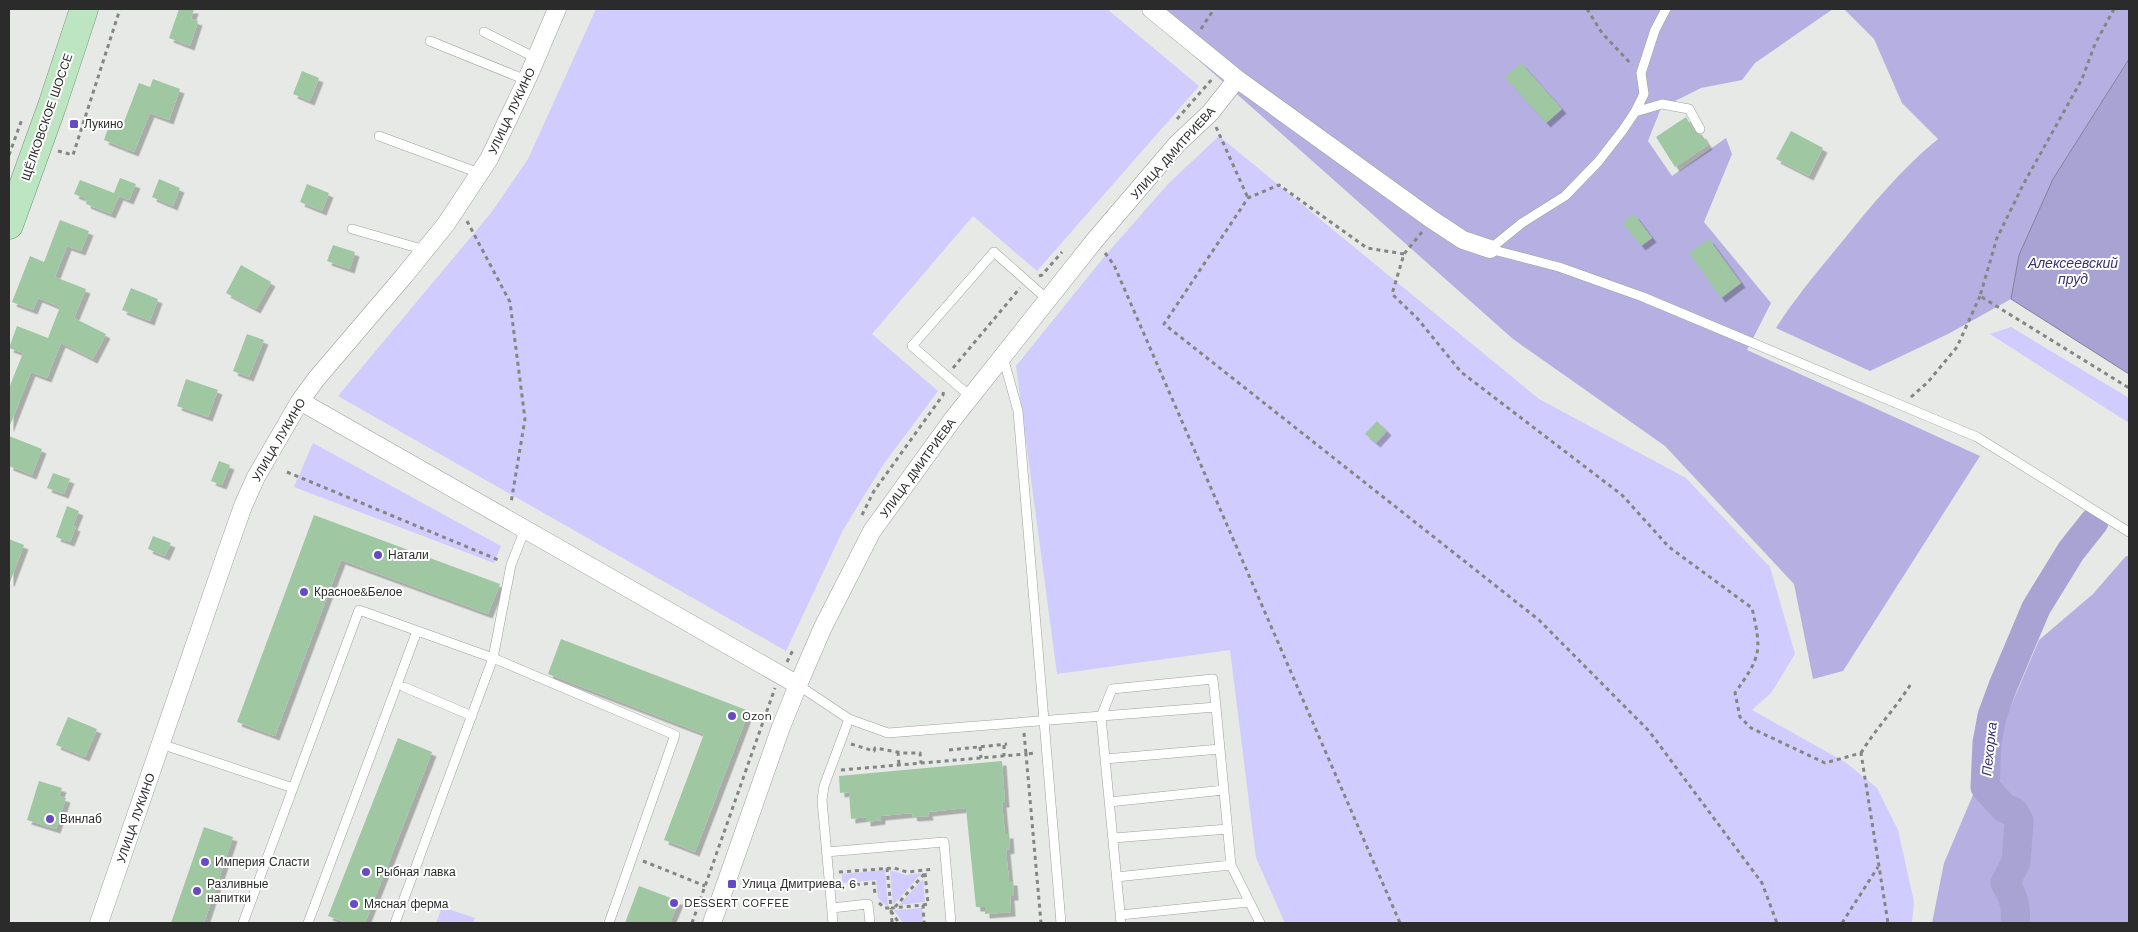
<svg xmlns="http://www.w3.org/2000/svg" width="2138" height="932" font-family="'Work Sans',sans-serif">
<defs>
<filter id="shadow"><feDropShadow dx="4.5" dy="4.5" stdDeviation="0" flood-color="#0004"/></filter>
</defs>
<rect width="100%" height="100%" fill="#e6e9e6"/>
<!-- green -->
<path fill="#d0ccfd" d="M596,9h511l92,77 -162,185 -64,-55 -101,118 66,57 -55,74 -40,65 -57,121 -448,-255 153,-183 37,-54z
M1219,136l320,263 147,79 84,89 25,87 -24,39 -19,17 93,52 32,26 21,42 16,72 -2,21h-627l-29,-65 -26,-208 -173,24 -41,-308 88,-109 64,-73z
M2011,327l118,71v25l-139,-89z
M313,443l188,103 -7,17 -200,-76z
M885,870l3,36h-2l-8,-8 -2,-18 -34,3v-9z
M890,870l16,5 16,-2 -29,32z
M923,879l2,23 -26,3z
M442,907l33,11 -2,5h-37z
M922,908l1,10 -2,5h-18l-9,-13z"/>
<!-- forest -->
<path fill="#b5b0e1" d="M1141,9h692l-78,54 -13,17 -41,8 -40,20 -13,33 24,35 54,-38 6,16 -28,68 67,81 -24,47 233,106 -137,215 -30,8 -19,-95 -129,-138 -152,-107z
M1844,9h285v50l-76,120 -34,76 -8,44 -63,35 -78,37 -94,-43c19,-30 42,-57 65,-85 30,-37 60,-74 97,-104l-36,-36 -28,-64z
M2126,556h3v367h-197l12,-60 95,-223 54,-46z"/>
<!-- water -->
<path fill="#a8a3d3" stroke="#827fa0" d="M2129,59v315l-118,-75 8,-44 34,-76z"/>
<g fill="none" stroke-linecap="round" stroke-linejoin="round">
<!-- river -->
<path stroke="#a8a3d3" stroke-width="29" d="M2015,923c2,-15 -1,-27 -10,-40l11,-21 3,-41 -5,-9 -10,-4 -19,-21 2,-44 5,-27 11,-30 33,-78 35,-57 23,-29"/>
</g>
<!-- building -->
<path fill="#9fc7a1" filter="url(#shadow)" d="M179,9h15l-3,10 7,2 -8,25 -21,-8z
M1521,63l41,46 -16,14 -41,-46z
M302,71l17,7 -9,23 -17,-7z
M153,79l27,10 -11,31 -19,-7 -16,39 -30,-12 6,-17 12,4 17,-44 11,4z
M1686,117l9,15 7,3 6,10 -33,22 -19,-30z
M1791,131l32,17 -14,28 -33,-17z
M120,178l16,6 -7,16 -10,-4 -8,18 -25,-10 1,-5 -13,-5 6,-14 34,13z
M159,179l21,9 -7,18 -21,-9z
M307,184l22,9 -7,18 -22,-9z
M1634,214l18,24 -11,8 -18,-23z
M60,220l29,11 -8,20 -14,-5 -12,31 31,12 -12,29 32,16 -13,25 -32,-16 -14,35 -16,-6 -22,56v-40l14,-35 -14,-5 8,-22 31,12 12,-31 -22,-9 -5,12 -21,-8 18,-46 14,6z
M1709,239l32,44 -20,15 -32,-45z
M333,245l22,7 -5,17 -23,-8z
M241,265l30,17 -15,27 -30,-16z
M131,288l27,11 -8,22 -28,-11z
M247,334l17,6 -15,37 -16,-6z
M186,379l32,11 -10,27 -31,-11z
M1377,421l10,10 -11,12 -11,-9z
M9,436l33,13 -10,26 -23,-9z
M219,461l11,4 -8,20 -11,-4z
M53,473l17,6 -6,15 -17,-6z
M67,506l12,5 -6,15 3,1 -6,15 -14,-5z
M314,515l186,69 -12,30 -147,-54 -66,176 -38,-14z
M153,536l18,7 -6,13 -17,-7z
M9,539l15,6 -14,37h-1z
M561,639l188,72 -54,141 -31,-12 40,-106 -156,-60z
M68,717l29,12 -12,28 -29,-12z
M398,738l34,14 -67,171h-18l-19,-7z
M1002,761l3,42h-3l3,31h4l1,15 -4,1 3,31h4l1,15h-4l1,16 -26,2v-7h-9l-10,-99 -38,4 1,4 -16,1 -1,-4 -31,3v4l-15,2v-5l-15,2 -2,-27 -9,1 -1,-17z
M39,781l23,7 -3,8 7,2 -10,31 -29,-9z
M204,827l29,10 -29,86h-33z
M639,886l40,15 -9,22h-45z"/>
<g fill="none" stroke-linecap="round" stroke-linejoin="round">
<!-- service casing -->
<g stroke="#9da09d" stroke-width="10">
<path id="service" d="M484,32l52,26
M430,41l96,39
M1635,112l27,-8 27,5 11,20
M379,136l100,37
M352,229l73,21
M1490,249l69,18 84,30 334,140 152,95
M1490,249l32,-26 43,-27 33,-34 25,-32 12,-18 9,-18 -3,-21 14,-43 11,-21
M1003,357l15,54 43,512
M971,397l-59,-51 82,-94 54,48
M798,685l51,34 39,14 328,-26 15,158 29,58
M404,687l68,29
M161,744l132,44
M1105,759l115,-10
M1109,802l115,-12
M1113,838l115,-9
M826,852l118,-10 7,81
M1116,877l115,-12
M832,908l36,-4 2,19
M1120,915l129,-13
M243,923l116,-313 134,48 182,77 -66,188
M308,923l109,-292
M395,923l98,-265 18,-93 14,-36
M833,923l-11,-123 2,-14 25,-67
M1121,923l-20,-206 11,-28 101,-10 3,28"/>
</g>
<!-- minor casing -->
<g stroke="#9da09d" stroke-width="19">
<path id="minor" d="M1151,9l86,70 194,140 32,21 27,9
M300,401l498,284
M99,923l126,-366 18,-51 13,-29 44,-76 17,-23 87,-102 42,-52 43,-65 39,-82 29,-68
M712,923l69,-196 17,-42 25,-58 49,-96 81,-112 142,-179 82,-96 33,-31 27,-34"/>
</g>
<!-- primary casing -->
<g stroke="#6e9871" stroke-width="29">
<path id="primary" d="M9,225l43,-119 32,-97"/>
</g>
<!-- path -->
<path stroke="#848684" stroke-width="3" stroke-dasharray="4 4" stroke-linecap="butt" d="M1587,9l15,24 30,32
M2114,9l-19,35 -13,35 -59,106 -26,53 -17,58 149,92
M1201,29l13,-20
M1177,119l36,-41
M1216,127l32,71
M58,151l15,4 47,-146
M9,155l13,-36
M467,221l43,81 15,117 -14,84
M1422,232l-18,22 -12,40 25,24 44,54 161,123 47,52 83,61c10,44 9,48 -17,85l5,24 11,11 74,35 36,-10 27,170
M1105,253l9,12 286,658
M1404,254l-37,-6 -88,-63 -31,13 -84,126 375,296 110,111 113,152 15,40
M1039,276l3,-1 20,-23
M953,368l67,-80
M1911,397l17,-15 29,-35 23,-51
M287,472l214,89
M862,515l12,-24 69,-96 1,-6
M787,662l7,-14
M1024,733l2,21 10,-1
M851,744l23,7 1,-3 28,5h17l1,10
M1004,745v11
M980,747l1,11
M949,750l58,-6
M898,752l1,13
M1861,753c15,-25 36,-46 51,-71
M841,770l185,-16 15,169
M643,861l62,25
M887,868l4,40 32,-3 1,18
M839,872l55,-4 13,4 27,-3
M840,886l34,-3 1,13
M879,903l6,5h6l1,15
M923,905l5,-1 -3,-31
M895,907l30,-34
M891,911l8,12
M692,923l83,-235
M1842,923l36,-56"/>
<!-- service -->
<use href="#service" stroke="#fff" stroke-width="9"/>
<!-- minor -->
<use href="#minor" stroke="#fff" stroke-width="18"/>
<!-- primary -->
<use href="#primary" stroke="#bee5c1" stroke-width="28"/>
</g>
<!-- markers -->
<g fill="#674bc4" stroke="#fff" stroke-width="2">
<rect x="69" y="119" width="10" height="10" rx="2.5"/>
<circle cx="378" cy="555" r="5"/>
<circle cx="304" cy="592" r="5"/>
<circle cx="732" cy="716" r="5"/>
<circle cx="50" cy="819" r="5"/>
<circle cx="205" cy="862" r="5"/>
<circle cx="366" cy="872" r="5"/>
<rect x="727" y="879" width="10" height="10" rx="2.5"/>
<circle cx="197" cy="891" r="5"/>
<circle cx="674" cy="903" r="5"/>
<circle cx="354" cy="904" r="5"/>
</g>
<g text-anchor="middle" dominant-baseline="central" stroke-width="4" stroke-linejoin="round" paint-order="stroke">
<!-- street labels -->
<g font-size="12" fill="#2a2b2a" stroke="#fff">
<text transform="translate(512 111) rotate(-65)">УЛИЦА ЛУКИНО</text>
<text transform="translate(47 117) rotate(-71)">ЩЁЛКОВСКОЕ ШОССЕ</text>
<text transform="translate(1173 153) rotate(-48)">УЛИЦА ДМИТРИЕВА</text>
<text transform="translate(279 440) rotate(-60)">УЛИЦА ЛУКИНО</text>
<text transform="translate(918 468) rotate(-54)">УЛИЦА ДМИТРИЕВА</text>
<text transform="translate(136 818) rotate(-71)">УЛИЦА ЛУКИНО</text>
</g>
<!-- poi labels -->
<g font-size="12" fill="#2a2b2a" stroke="#fff" text-anchor="start">
<text x="84" y="124">Лукино</text>
<text x="388" y="555">Натали</text>
<text x="314" y="592">Красное&amp;Белое</text>
<text x="742" y="716">Ozon</text>
<text x="60" y="819">Винлаб</text>
<text x="215" y="862">Империя Сласти</text>
<text x="376" y="872">Рыбная лавка</text>
<text x="207" y="884">Разливные<tspan x="207" dy="14">напитки</tspan></text>
<text x="742" y="884">Улица Дмитриева, 6</text>
<text x="684" y="903">DESSERT COFFEE</text>
<text x="364" y="904">Мясная ферма</text>
</g>
<!-- water labels -->
<g font-size="14" font-style="italic" fill="#3b306b" stroke="#fff">
<text x="2073" y="263">Алексеевский<tspan x="2073" dy="16">пруд</tspan></text>
<text transform="translate(1989 749) rotate(-84)">Пехорка</text>
</g>
</g>
<!-- border -->
<rect width="2138" height="932" fill="none" stroke="#2a2b2a" stroke-width="20"/>
</svg>
